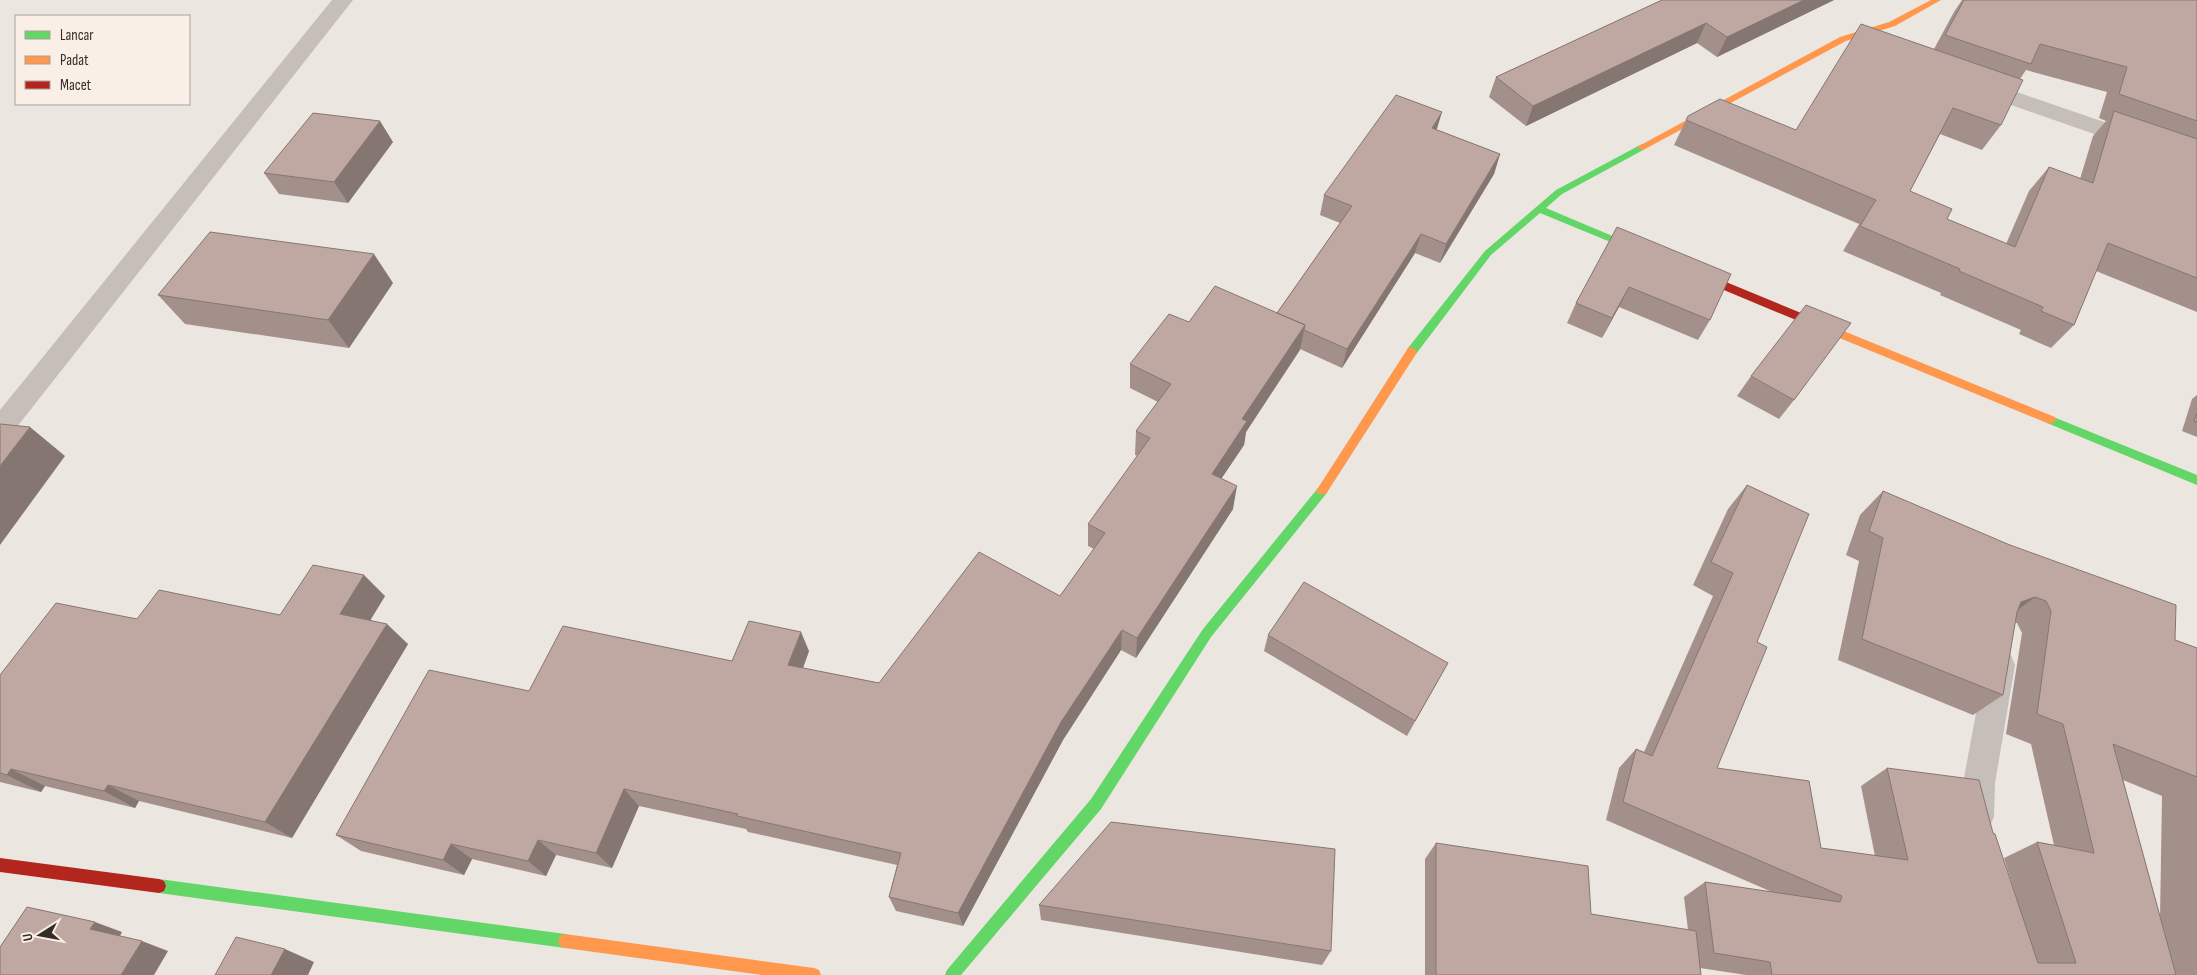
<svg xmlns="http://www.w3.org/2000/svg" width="2197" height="975" font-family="'Sofia Sans Condensed',sans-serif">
<rect width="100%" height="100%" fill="#ece6e0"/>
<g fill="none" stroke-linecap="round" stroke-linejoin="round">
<!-- street -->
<path fill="#c5beb9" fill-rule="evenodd" d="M332,0h21l-344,437 -9,3v-30z
M1979,79l218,75v16l-226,-79 -3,-5 3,-5z
M2000,651l11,4 4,10 -20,118 -1,34 -5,11 -11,5 -11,-5 -5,-11 1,-34 22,-118 4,-10z"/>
<!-- fast -->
<path fill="#63d668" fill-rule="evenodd" d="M1642,144l5,3 -2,2 -83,45 -16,14 102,43 2,2 -2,2h-6l-102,-42 -49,42 -75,99h-8l-1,-3 1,-3 77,-97 71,-61z
M2051,416l146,59v10l-150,-62 -1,-3z
M1322,486l4,2 2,3 -2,3 -115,143 -110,172 -140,166h-16l2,-5 144,-171 112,-170 115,-141z
M159,879l406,55 5,2 2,5 -2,5 -5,2 -406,-55 -5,-2 -2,-5 2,-5z"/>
<!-- slow -->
<path fill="#ff974d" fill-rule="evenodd" d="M1931,0h10l-46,26 -49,15 -201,108 -3,1 -5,-3 203,-110 49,-15z
M1819,321l236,96 1,3 -5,4 -4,-1 -232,-95 -1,-3 1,-3z
M1412,347l5,4 -1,3 -90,140h-8l-2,-3 2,-3 90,-140z
M565,934l249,34 5,2 2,5h-59l-197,-27 -5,-2 -2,-5 2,-5z"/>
<!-- jam -->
<path fill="#b3261e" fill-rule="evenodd" d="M1692,268l131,54 1,3 -1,3h-8l-127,-53 -1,-3z
M0,858l159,21 5,2 2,5 -2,5 -5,2 -159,-21z"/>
</g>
<!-- wall -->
<path fill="#a4908b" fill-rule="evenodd" d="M1662,0h172l-117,57 -20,-14 -171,83 -37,-29 7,-20z
M1962,0h235v312l-101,-41 -22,54 -23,23 -32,-14 2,-4 -81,-35 1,-2 -98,-42 16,-27 -185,-79 14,-29 108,14 138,-81 20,-37zM2026,70l81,22 -8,26 7,3 -13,15 -13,43 -31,-12 -20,24 -23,53 -59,-25 -37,-28 30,-57 42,16 19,-25 19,-46z
M1437,130l63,24 -6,20 -54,89 -25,-10 -73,115 -42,-19 -54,83 -2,13 -23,34 12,30 -97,149 -15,-8 -58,90 -100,186 -67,-15 -7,-14 8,-32 -149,-33 -2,-3 -107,-23 -27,62 -56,-13 -10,21 -74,-17 -8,16 -103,-24 -25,-16 193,-144 203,-30 77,-10 -6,17 76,15 181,-87 34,-47 -6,-3v-22l50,-68 -3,-1 1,-24 22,-29 -28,-14v-24l59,-42 88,-9 63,-90 -20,-8 4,-20z
M393,142l-45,61 -69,-9 -15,-21z
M1617,227l93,93 -12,20 -79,-33 -17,31 -35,-15 9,-20z
M393,283l-44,65 -164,-24 -27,-29z
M1751,376l43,24 -15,19 -42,-23z
M2197,395v42l-15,-6 10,-32z
M1747,485l10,157 -40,126 104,80 54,8 -14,-70 26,-18 106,65 27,77 -16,-52 33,-16 17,3 -23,-101 -25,-10 16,-101 -5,-10h-2l-12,72 -30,20 -135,-55 21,-99 -13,-6 14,-40 23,-24 292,149 22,8v327h-451l-46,-7 1,7h-276v-116l11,-16 155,71 97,16 -4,-33 21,-15 67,10 -166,-72 13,-52 17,-19 8,3 69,-156 -20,-11 35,-76zM2123,780l39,16 -2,122z
M385,596l-15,24 38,24 -116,194 -153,-37 -4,7 -90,-22 -4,6 -41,-10v-107l137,-56 143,-4z
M1268,635l180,28 -41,73 -143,-85z
M1039,905l292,46 -9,14 -281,-45z"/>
<!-- shaded-wall -->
<path fill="#867671" d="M1804,0h30l-117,57 10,-20z
M1706,23l-9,20 -171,83 7,-20z
M1442,112l-6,20 -4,-4z
M380,121l13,21 -45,61 -14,-21z
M1500,154l-6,20 -54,89 6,-19z
M1421,234l-6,19 -73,115 5,-19z
M374,254l19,29 -44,65 -21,-28z
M1629,287l-10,20 -17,31 10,-20z
M1305,325l-5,25 -54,82 -2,13 -35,52 3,-23 30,-55z
M30,427l35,29 -65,89v-79z
M1237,486l-4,23 -97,149 1,-20z
M364,575l21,21 -23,38 -22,-20z
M2035,597l-29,22 15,-17z
M387,624l21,20 -116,194 -27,-16z
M1122,630l-1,20 -58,90 -100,186 -5,-13 103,-191z
M801,632l8,19 -12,33 -9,-19z
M11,769l34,17 -4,6 -34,-17z
M108,785l31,16 -4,7 -31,-17z
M624,789l15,17 -27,62 -16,-15z
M538,840l18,15 -10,21 -18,-15z
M451,844l21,15 -8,16 -21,-15z
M95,922l27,10 -4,8 -28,-11z
M142,941l26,10 -14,24h-33z
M285,949l29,13 -6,13h-37z"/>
<!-- building -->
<path fill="#bfa8a2" stroke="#867671" d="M1662,0h142l-77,37 -21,-14 -173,83 -37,-29z
M1964,0h233v121l-78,-27 8,-27 -87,-23 -9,20 -86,-29z
M1861,24l162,56 -22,45 -48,-17 -43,83 42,18 -5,10 68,28 34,-80 44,16 21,-72 83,28v139l-89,-35 -34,82 -33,-14 2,-4 -84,-36 1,-2 -100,-43 16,-26 -190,-80 2,-4 32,-17 76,31z
M1396,95l46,17 -10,16 68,26 -54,90 -25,-10 -74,115 -43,-19 1,-5 -28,-12 75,-107 -28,-11z
M313,113l67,8 -46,61 -70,-9z
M1617,227l114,47 -21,46 -81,-33 -17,31 -36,-15z
M210,232l164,22 -46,66 -170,-25z
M1215,286l90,39 -63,94 5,2 -35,53 25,12 -100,152 -15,-8 -61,92 -103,191 -69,-16 12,-44 -164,-37 1,-2 -114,-25 -28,64 -58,-13 -10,21 -77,-17 -8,16 -107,-25 93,-165 100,21 34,-65 169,35 17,-40 52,11 -13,33 91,18 100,-131 81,44 45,-63 -17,-9 62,-86 -14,-7 35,-47 -41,-20 39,-50 20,8z
M1806,305l45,18 -57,77 -43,-24z
M2197,413v9l-3,-1z
M0,424l30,3 -30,39z
M1747,485l62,29 -52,128 10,5 -50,121 92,13 12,67 87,12 -21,-92 92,12 14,53 2,1 43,129h38l-39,-121 57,11 -31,-129 -26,-10 14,-103 -5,-10 -11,-4 -14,5 -4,10 -14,83 -141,-56 21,-101 -14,-7 14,-40 127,54 166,60 -1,35 22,8v129l-84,-33 63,231h-404l-2,-13 -56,-9 -9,-71 135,20 2,-6 -219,-94 13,-53 16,7 81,-183 -22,-11z
M313,565l51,10 -24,39 47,10 -122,198 -157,-37 -4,6 -93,-22 -4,6 -7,-2v-98l56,-72 81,16 22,-29 121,25z
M1304,582l144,81 -33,58 -147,-86z
M1111,822l224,27 -4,102 -292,-46z
M1436,843l152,23 3,48 105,17 5,44h-265z
M27,907l68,15 -5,7 52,12 -21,34h-121v-28z
M236,937l49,12 -14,26h-56z"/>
<!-- legend -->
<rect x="15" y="15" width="175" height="90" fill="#f9efe7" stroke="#aba19b"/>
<rect x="25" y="31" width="25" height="8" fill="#63d668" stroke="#aba19b"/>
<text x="60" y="40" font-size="15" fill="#352b28">Lancar</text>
<rect x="25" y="56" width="25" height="8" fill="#ff974d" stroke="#aba19b"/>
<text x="60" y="65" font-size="15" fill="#352b28">Padat</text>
<rect x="25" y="81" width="25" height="8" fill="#b3261e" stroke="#aba19b"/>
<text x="60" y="90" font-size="15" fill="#352b28">Macet</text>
<!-- north arrow -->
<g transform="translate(40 935) rotate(259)" stroke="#f9efe7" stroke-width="4" paint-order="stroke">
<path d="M0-4L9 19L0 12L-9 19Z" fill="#352b28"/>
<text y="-8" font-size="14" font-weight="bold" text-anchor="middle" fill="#352b28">U</text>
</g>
</svg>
